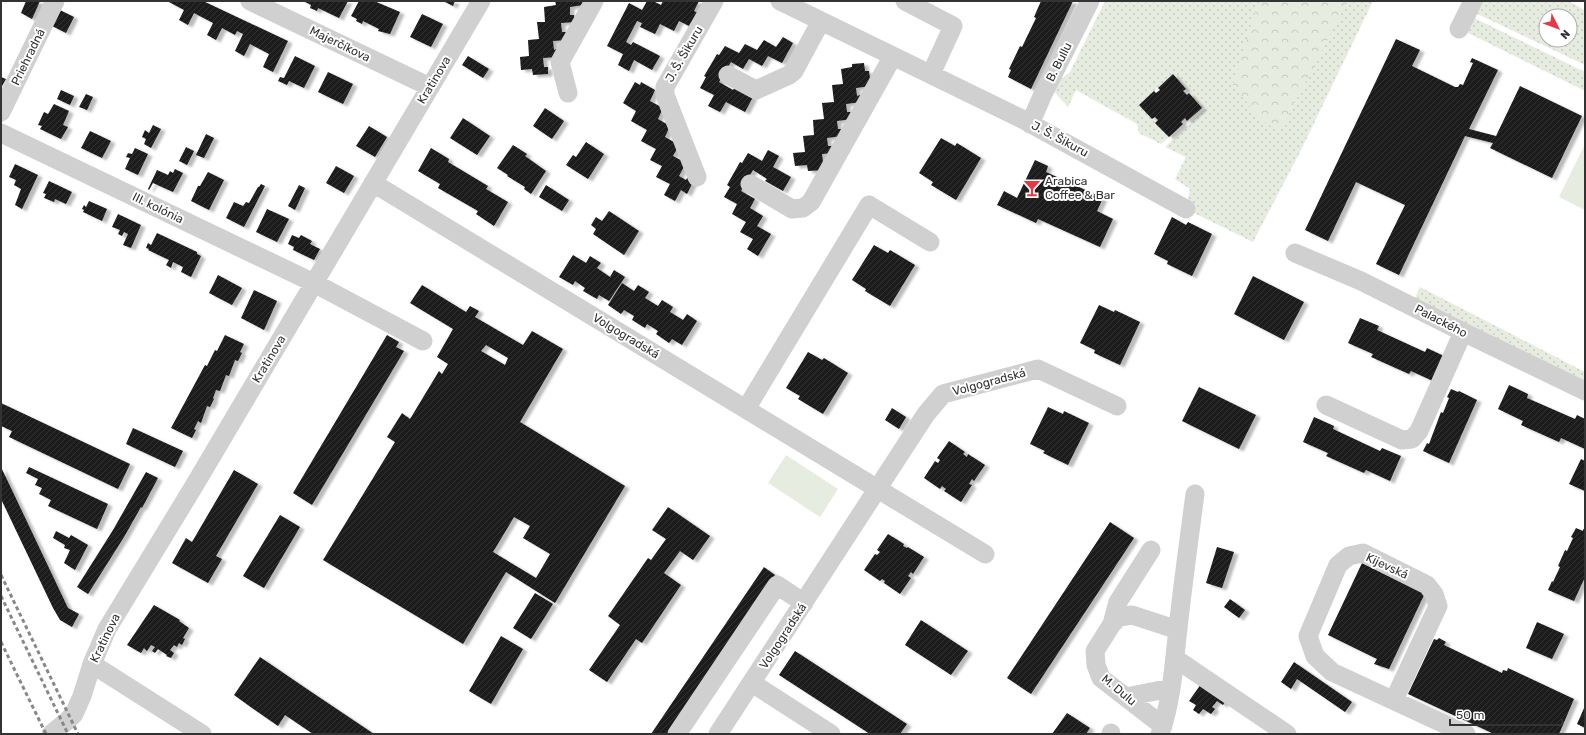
<svg xmlns="http://www.w3.org/2000/svg" width="1586" height="735" font-family="Rubik,sans-serif">
<defs>
<pattern id="grass-dots" width="8" height="8" patternUnits="userSpaceOnUse"><rect width="8" height="8" fill="#e6ecdf"/><path d="M2 2h.1M6 6h.1" fill="none" stroke="#c6cbc0" stroke-width="1.8" stroke-linecap="round"/></pattern>
<pattern id="park-crowns" width="20" height="18" patternUnits="userSpaceOnUse"><rect width="20" height="18" fill="#e6ecdf"/><path d="M2 6a3 3 0 1 1 6 0M12 15a3 3 0 1 1 6 0" fill="none" stroke="#c6cbc0"/></pattern>
<pattern id="building-hatch" width="6" height="6" patternUnits="userSpaceOnUse"><rect width="6" height="6" fill="#1a1a1a"/><path d="M-1 1l2-2M0 6l6-6M5 7l2-2" fill="none" stroke="#333"/></pattern>
<filter id="shadow"><feDropShadow dx="4.5" dy="2.5" stdDeviation="1" flood-color="#0004"/></filter>
</defs>
<rect width="100%" height="100%" fill="#fff"/>
<!-- grass -->
<path fill="url(#grass-dots)" fill-rule="evenodd" d="M1105,1h268l-72,149 -48,92 -67,-33 4,-20 -15,-10 11,-22 -21,-10 41,-39h-4l-29,-34 -34,31 30,32 -8,7 -22,-11 -2,-9 -61,-34 -8,17 -13,-14 1,-10 14,-11z
M1473,1h95l17,9v55l-116,-55zM1546,16h24v24h-24z
M1470,16l115,56v19l-121,-60z
M1420,287l165,85v9l-172,-79z"/>
<!-- park -->
<path fill="url(#park-crowns)" d="M1265,1h83l-69,132 -21,-17 -25,-31 23,-76z"/>
<!-- pitch -->
<path fill="#e6ecdf" d="M1585,144v66l-26,-13z
M786,455l52,34 -18,28 -52,-34z"/>
<!-- building -->
<path fill="url(#building-hatch)" fill-rule="evenodd" filter="url(#shadow)" d="M26,1h14l-8,18 -11,-6z
M167,1h36l85,40 -15,31 -10,-5 6,-13 -19,-10 -6,12 -9,-5 8,-17 -6,-3 -2,4 -13,-7 -6,12 -9,-5 6,-12 -19,-10 -6,12 -9,-5 5,-10z
M303,1h45l-9,17 -21,-10 -1,3 -7,-3 1,-3z
M359,1h15l26,11 -10,22 -12,-3 1,-2 -16,-8 -1,3 -6,-3 1,-2 -6,-3z
M443,1h12l-2,5z
M555,1h28v4l-13,2v8h4l1,7 -14,1 1,9h4l1,8 -14,1 1,9 3,-1v8l-14,1 1,9h4v7l-15,1 -1,-6 -11,1 -1,-13 9,-1 -1,-16 11,-1 -2,-17h8l-1,-15 12,-2z
M647,1h6l8,4 2,-4h36l-5,10 6,3 -7,14 -14,-7 -5,10 -14,-7 -5,10 -15,-7 2,-4 -5,-2 -11,21 5,3 2,-3 27,14 -8,14 -18,-10 -5,11 -11,-6 5,-11 -16,-8 22,-43 13,7z
M1041,1h32l-42,88 -23,-12 3,-7 -2,-1 11,-23 2,1 14,-29 -2,-1z
M60,10l14,7 -8,16 -14,-7z
M422,14l21,10 -12,23 -21,-10z
M783,37l10,6 -11,20 -14,-7 -6,10 -13,-7 -6,10 -12,-7 -12,20 14,8 2,-3 18,10 -8,15 -19,-10 -6,10 -12,-6 6,-11 -14,-7 6,-11 -2,-1 6,-10 7,-12 2,1 6,-9 14,7 6,-9 12,6 7,-10 12,7z
M1396,39l24,11 -8,16 43,21h3l2,-3 3,1 10,-22 -3,-1 2,-4 26,12 -29,59 27,7 24,-50 62,30 -30,62 -62,-30 3,-5 -28,-7 -66,139 -23,-11 29,-59 -49,-23 -28,59 -23,-11z
M295,56l20,10 -11,22 -15,-7 -2,4 -9,-4 2,-4 4,1z
M468,56l21,13 -6,9 -21,-13z
M864,63l1,8h4l2,15 -15,2 1,8 3,-1 1,7 -15,2 1,8h4l1,7 -15,2 1,8h3l1,7 -15,2 1,8h4l1,7 -11,1 2,16 -16,1 -1,-6 -12,1 -2,-13 12,-1 -2,-16 11,-1 -1,-15 11,-1 -2,-16 12,-1 -2,-17 11,-1 -2,-15 11,-2v-3z
M328,72l25,12 -10,20 -25,-12z
M1173,74l13,15 -3,2 4,4 2,-2 13,15 -15,13 -2,-3 -4,4 2,2 -14,13 -14,-14 3,-3 -3,-3 -3,2 -13,-14 15,-14 2,2 4,-3 -2,-2z
M1,77l5,2 -5,9z
M635,82l5,3 1,-3 14,8 -5,11 13,7 -5,11 12,7 -5,11 14,8 -6,11 13,7 -7,13 7,4 2,-4 6,4 -7,14 -6,-4 -6,11 -11,-6 6,-11 -14,-7 6,-11 -12,-6 6,-11 -15,-8 6,-11 -16,-9 5,-10 -13,-8z
M61,90l13,6 -4,9 -13,-6z
M86,94l7,3 -6,13 -8,-3z
M54,104l15,7 -6,14 5,2 -7,12 -21,-10 2,-3 -4,-1 6,-13 4,2z
M545,108l19,13 -12,18 -19,-13z
M463,118l27,18 -13,19 -27,-17z
M153,125l8,4 -10,19 -7,-4 2,-5 -4,-2 3,-7 4,3z
M369,126l18,11 -12,20 -19,-11z
M90,131l21,10 -9,17 -21,-10z
M206,134l8,4 -10,20 -8,-3z
M941,138l14,8 2,-3 24,15 -25,42 -25,-15 2,-3 -14,-9z
M586,142l18,12 -16,25 -22,-14 7,-10 3,2z
M513,145l14,9 -2,2 21,15 -15,23 -7,-5 1,-2 -18,-11 1,-1 -11,-7z
M186,147l8,4 -7,14 -8,-4z
M135,148l13,6 -10,21 -13,-6 5,-11 -4,-1 2,-4 4,1z
M431,148l18,11 -1,3 40,24 -2,3 22,13 -14,24 -18,-12 2,-3 -40,-23 2,-4 -22,-13z
M768,150l11,6 -6,11 18,10 -8,14 -18,-10 2,-2 -14,-9 -12,21 14,8 -5,9 13,8 -6,10 14,8 -13,22 -11,-7 6,-10 -13,-7 6,-10 -14,-8 5,-10 -13,-7 6,-10 -3,-2 13,-23 2,1 6,-10 14,8z
M1035,160l13,6 -2,6 57,26 -6,13 16,8 -13,28 -62,-28 -2,4 -39,-18 7,-14 13,7z
M15,164l23,11 -16,34 -7,-4 6,-16 -7,-4 2,-5 -7,-3z
M336,166l18,10 -10,17 -18,-10z
M175,169l8,4 -10,19 -20,-9 -4,7 -1,-1 9,-19 11,5 2,-4 3,2z
M208,172l16,8 -15,30 -18,-9 7,-15h2z
M49,181l23,11 -6,12 -11,-5 -1,3 -10,-4 2,-4 -3,-1z
M261,184l4,2 -21,41 -18,-9 8,-16 9,4 3,-4 3,1 9,-16h1z
M299,185l6,3 -10,22 -7,-4z
M546,185l23,15 -7,11 -23,-14z
M89,201l18,8 -5,12 -19,-9 1,-2 -2,-1 2,-4 2,2z
M267,209l22,10 -12,23 -21,-10z
M609,211l30,20 -15,24 -31,-21 3,-5 -5,-4 5,-8 6,4z
M118,214l23,11 -10,23 -8,-3 5,-11 -4,-2 -2,4 -4,-2 2,-4 -8,-3z
M1172,217l14,8 2,-3 24,12 -20,42 -25,-12 1,-3 -14,-7z
M157,233l40,19v2l4,2 -10,21 -10,-5 2,-5 -10,-5 -2,6 -5,-3 3,-5 -21,-10 1,-1 -3,-1 2,-5 3,2z
M292,235l7,3 2,-3 11,6 -2,3 10,5 -6,11 -21,-10 1,-3 -6,-3z
M874,245l14,8 2,-3 25,15 -25,41 -25,-15 1,-2 -14,-9z
M573,255l13,8 4,-7 11,7 -4,5 13,9 4,-7 11,7 -16,24 -10,-6 -2,4 -14,-8 2,-3 -10,-7 -2,4 -14,-8z
M218,275l24,13 -10,17 -23,-12z
M1253,276l51,26 -20,38 -50,-26z
M622,283l12,8 4,-6 11,7 -4,6 13,8 4,-6 11,7 -11,18 8,-13 13,8 4,-6 10,7 -15,24 -10,-6 -3,4 -13,-9 2,-3 -11,-7 -2,4 -13,-8 2,-4 -10,-6 -3,4 -13,-9z
M422,285l44,27 4,-6 9,5 -4,6 48,28 9,-14 31,18 -43,73 105,64 -70,117 -49,-31 -43,72 -140,-84 72,-118 -8,-5 15,-24 8,6 29,-48 3,3 6,-10 -11,-7 16,-28 -43,-26zM486,345l22,13 -3,7 -24,-14zM514,517l16,9 -7,12 27,16 -14,24 -43,-26z
M254,290l23,11 -13,29 -23,-12z
M1099,305l15,7 1,-2 25,12 -20,43 -26,-12 1,-3 -15,-7z
M1360,318l19,8 -2,4 48,22 2,-4 19,9 -11,25 -24,-11 -2,3 -38,-17 2,-3 -25,-11z
M225,335l19,9 -4,8 2,1 -4,8 -3,-1 -6,16 -3,-1 -6,16 -4,-1 -3,8 1,1 -4,8 -3,-1 -6,17 -3,-2 -4,8 2,1 -4,8 -21,-10 34,-63 2,1 8,-16 2,1z
M387,335l12,7 -3,5 8,4 -92,154 -19,-12z
M808,352l14,8 2,-2 24,15 -25,41 -25,-15 2,-3 -14,-8z
M1509,385l19,9 -1,4 48,21 2,-4 8,4v30l-24,-11 -2,4 -38,-17 2,-4 -25,-12z
M1199,387l57,28 -17,34 -57,-28z
M1451,389l7,3 1,-1 18,9 -28,63 -26,-12 4,-8 2,1 12,-32 2,1 6,-15 -2,-1z
M1,403l129,61 -12,25 -109,-52 3,-6 -11,-5 1,-7z
M1048,407l15,7 1,-3 25,12 -21,42 -25,-12 2,-2 -15,-7z
M892,408l14,9 -7,12 -14,-9z
M1314,417l20,9 -1,3 47,22 2,-3 19,8 -11,25 -24,-11 -2,3 -38,-17 2,-3 -25,-11z
M133,428l50,23 -8,16 -49,-23z
M949,441l16,11 -2,2 4,3 1,-3 17,11 -11,16 -2,-2 -3,5 3,1 -11,17 -17,-11 2,-2 -4,-3 -2,3 -16,-11 11,-17 3,2 2,-3 -3,-2z
M1581,459l4,2v30l-16,-7z
M1,467l67,141 11,6 -7,13 -12,-7 -7,-12 -52,-109z
M29,467l79,37 -11,25 -49,-23 3,-6 -12,-6 3,-6 -7,-3 3,-6 -12,-6z
M234,470l24,14 -42,72 6,3 -14,24 -36,-20 14,-25 6,4z
M146,472l12,6 -16,30 -1,-1 -17,30 -36,57 -11,-7 36,-57z
M668,507l42,29 -17,24 -13,-9 -16,22 17,12 -39,58 -6,-4 -29,43 -18,-12 31,-45 -12,-9 40,-58 3,2 15,-21 -14,-9z
M280,515l20,12 -36,61 -21,-12z
M1110,522l24,16 -103,156 -24,-16z
M1576,528l7,3v-2l2,1v47l-11,24 -26,-11 4,-9 1,1 7,-15 -2,-1 7,-16 2,1 6,-13 -2,-1z
M56,531l13,7 2,-3 17,10 -13,25 -11,-7 6,-13 -6,-2 1,-3 -12,-7z
M888,534l16,10 -1,2 4,2 1,-1 16,10 -11,17 -2,-2 -3,4 3,2 -11,16 -16,-11 1,-2 -3,-2 -2,2 -16,-11 11,-16 2,1 3,-3 -3,-2z
M1217,547l17,5 -12,36 -16,-5z
M1362,563l63,30 -36,76 -15,-5 3,-5 -49,-24z
M764,567l11,8 -64,95 -43,64h-17z
M535,593l18,11 -22,35 -18,-11z
M1230,599l15,11 -6,8 -15,-11z
M154,605l26,15 -1,1 10,7 -6,10 2,1 -3,6 -3,-2 -2,4 -3,-2 -4,5 4,3 -3,5 -5,-2 1,-1 -9,-6 -3,4 -3,-2 3,-4 -4,-2 -4,6 -3,-3 -3,5 -14,-8z
M921,620l47,31 -17,24 -46,-30z
M1537,622l27,12 -12,25 -26,-11z
M501,636l22,13 -32,55 -22,-13z
M1439,638l7,4 -2,3 58,28 1,-3 4,1 1,-3 66,31 -15,35h-65l-86,-40 26,-55 3,1z
M795,651l112,73 -7,10h-30l-91,-59z
M260,657l44,30 70,47h-61l-28,-19 -7,11 -26,-18 -18,-13z
M1294,662l58,40 -7,10 -48,-33 -6,10 -10,-7z
M1201,684l25,16 -3,5 -6,-4 -5,6 3,2 -4,5 -8,-5 -4,5 -6,-4 3,-5 -7,-4z
M1585,706v22l-8,-4z
M1067,713l23,15 -4,6h-34z"/>
<g fill="none" stroke-linecap="round" stroke-linejoin="round">
<!-- minor -->
<path stroke="#d0d0d0" stroke-width="19" d="M250,1l180,86
M780,1l242,118 164,90
M905,1l48,25 -22,48
M1459,29l14,-28
M728,75l28,15 33,-15 5,-4 27,-50
M568,93l-8,-31 34,-61
M1,112l54,-111
M1030,124l13,-30 47,-93
M1,133l313,150 109,58
M697,177l-32,-82v-8l49,-86
M373,183l612,371
M750,184l42,25 11,-1 8,-6 82,-146
M1295,253l66,28 102,51 122,59
M1326,405l76,35 10,-1 7,-8 44,-99
M746,409l123,-204 61,37
M1112,624l6,-22 33,-52
M1176,659l111,75
M92,664l110,70
M752,683l79,51
M1126,697l45,-9
M1394,700l44,-94 -4,-12 -7,-9 -64,-32 -14,3 -11,9 -30,71 7,20 17,16 134,62
M1163,726l-62,-48 -5,-13 -1,-14 17,-27 7,-7 13,-2 46,15
M51,734l16,-13 7,-7 8,-18 10,-32 15,-35 87,-143 287,-485
M677,734l100,-149 27,18
M718,734l208,-320 17,-20 95,-25 79,37
M1111,734v-1
M1160,734c12,-34 14,-70 18,-106 5,-45 11,-89 17,-134"/>
<!-- rail -->
<path stroke="#888" stroke-width="3" stroke-dasharray="4 3" stroke-linecap="butt" d="M1,575l77,159
M1,596l67,138
M1,642l45,92"/>
</g>
<!-- icons -->
<defs>
<g id="bar-bare" transform="scale(1.38)"><path d="M-6-5H6L.8 .8V4.5H3.5V6h-7V4.5H-.8V.8Z" fill="#e63946" stroke="#fff" stroke-width="2.5" paint-order="stroke"/></g>
</defs>
<g fill-rule="evenodd">
<use href="#bar-bare" x="1032" y="188"/>
</g>
<g text-anchor="middle" dominant-baseline="central" stroke-width="4" stroke-linejoin="round" paint-order="stroke">
<!-- street labels -->
<g font-size="12" fill="#333" stroke="#fff">
<text transform="translate(340 44) rotate(26)">Majerčíkova</text>
<text transform="translate(684 54) rotate(-60)">J. Š. Šikuru</text>
<text transform="translate(28 57) rotate(-64)">Priehradná</text>
<text transform="translate(1059 62) rotate(-63)">B. Bullu</text>
<text transform="translate(434 80) rotate(-59)">Kratinova</text>
<text transform="translate(1060 139) rotate(28)">J. Š. Šikuru</text>
<text transform="translate(158 208) rotate(26)">III. kolónia</text>
<text transform="translate(1441 321) rotate(27)">Palackého</text>
<text transform="translate(626 336) rotate(31)">Volgogradská</text>
<text transform="translate(269 359) rotate(-59)">Kratinova</text>
<text transform="translate(989 382) rotate(-15)">Volgogradská</text>
<text transform="translate(1387 566) rotate(25)">Kijevská</text>
<text transform="translate(783 636) rotate(-57)">Volgogradská</text>
<text transform="translate(105 638) rotate(-64)">Kratinova</text>
<text transform="translate(1119 690) rotate(40)">M. Dulu</text>
</g>
<!-- poi labels -->
<g font-size="12" fill="#333" stroke="#fff" text-anchor="start">
<text x="1045" y="181">Arabica<tspan x="1045" dy="14">Coffee &amp; Bar</tspan></text>
</g>
</g>
<!-- border -->
<rect width="1586" height="735" fill="none" stroke="#333333" stroke-width="4"/>
<!-- north arrow -->
<g transform="translate(1558 28) rotate(132)"><circle r="19" fill="#ffffff" stroke="#adadad"/>
<path d="M0-3L7 15L0 10L-7 15Z" fill="#e63946"/>
<text y="-6" font-size="11" font-weight="bold" text-anchor="middle" fill="#333333">N</text>
</g>
<!-- scale -->
<path d="M1450 719v6h112v-6" fill="none" stroke="#333333" stroke-width="2"/>
<text x="1456" y="719" font-size="12" fill="#333333" stroke="#ffffff" stroke-width="3" paint-order="stroke">50 m</text>
</svg>
